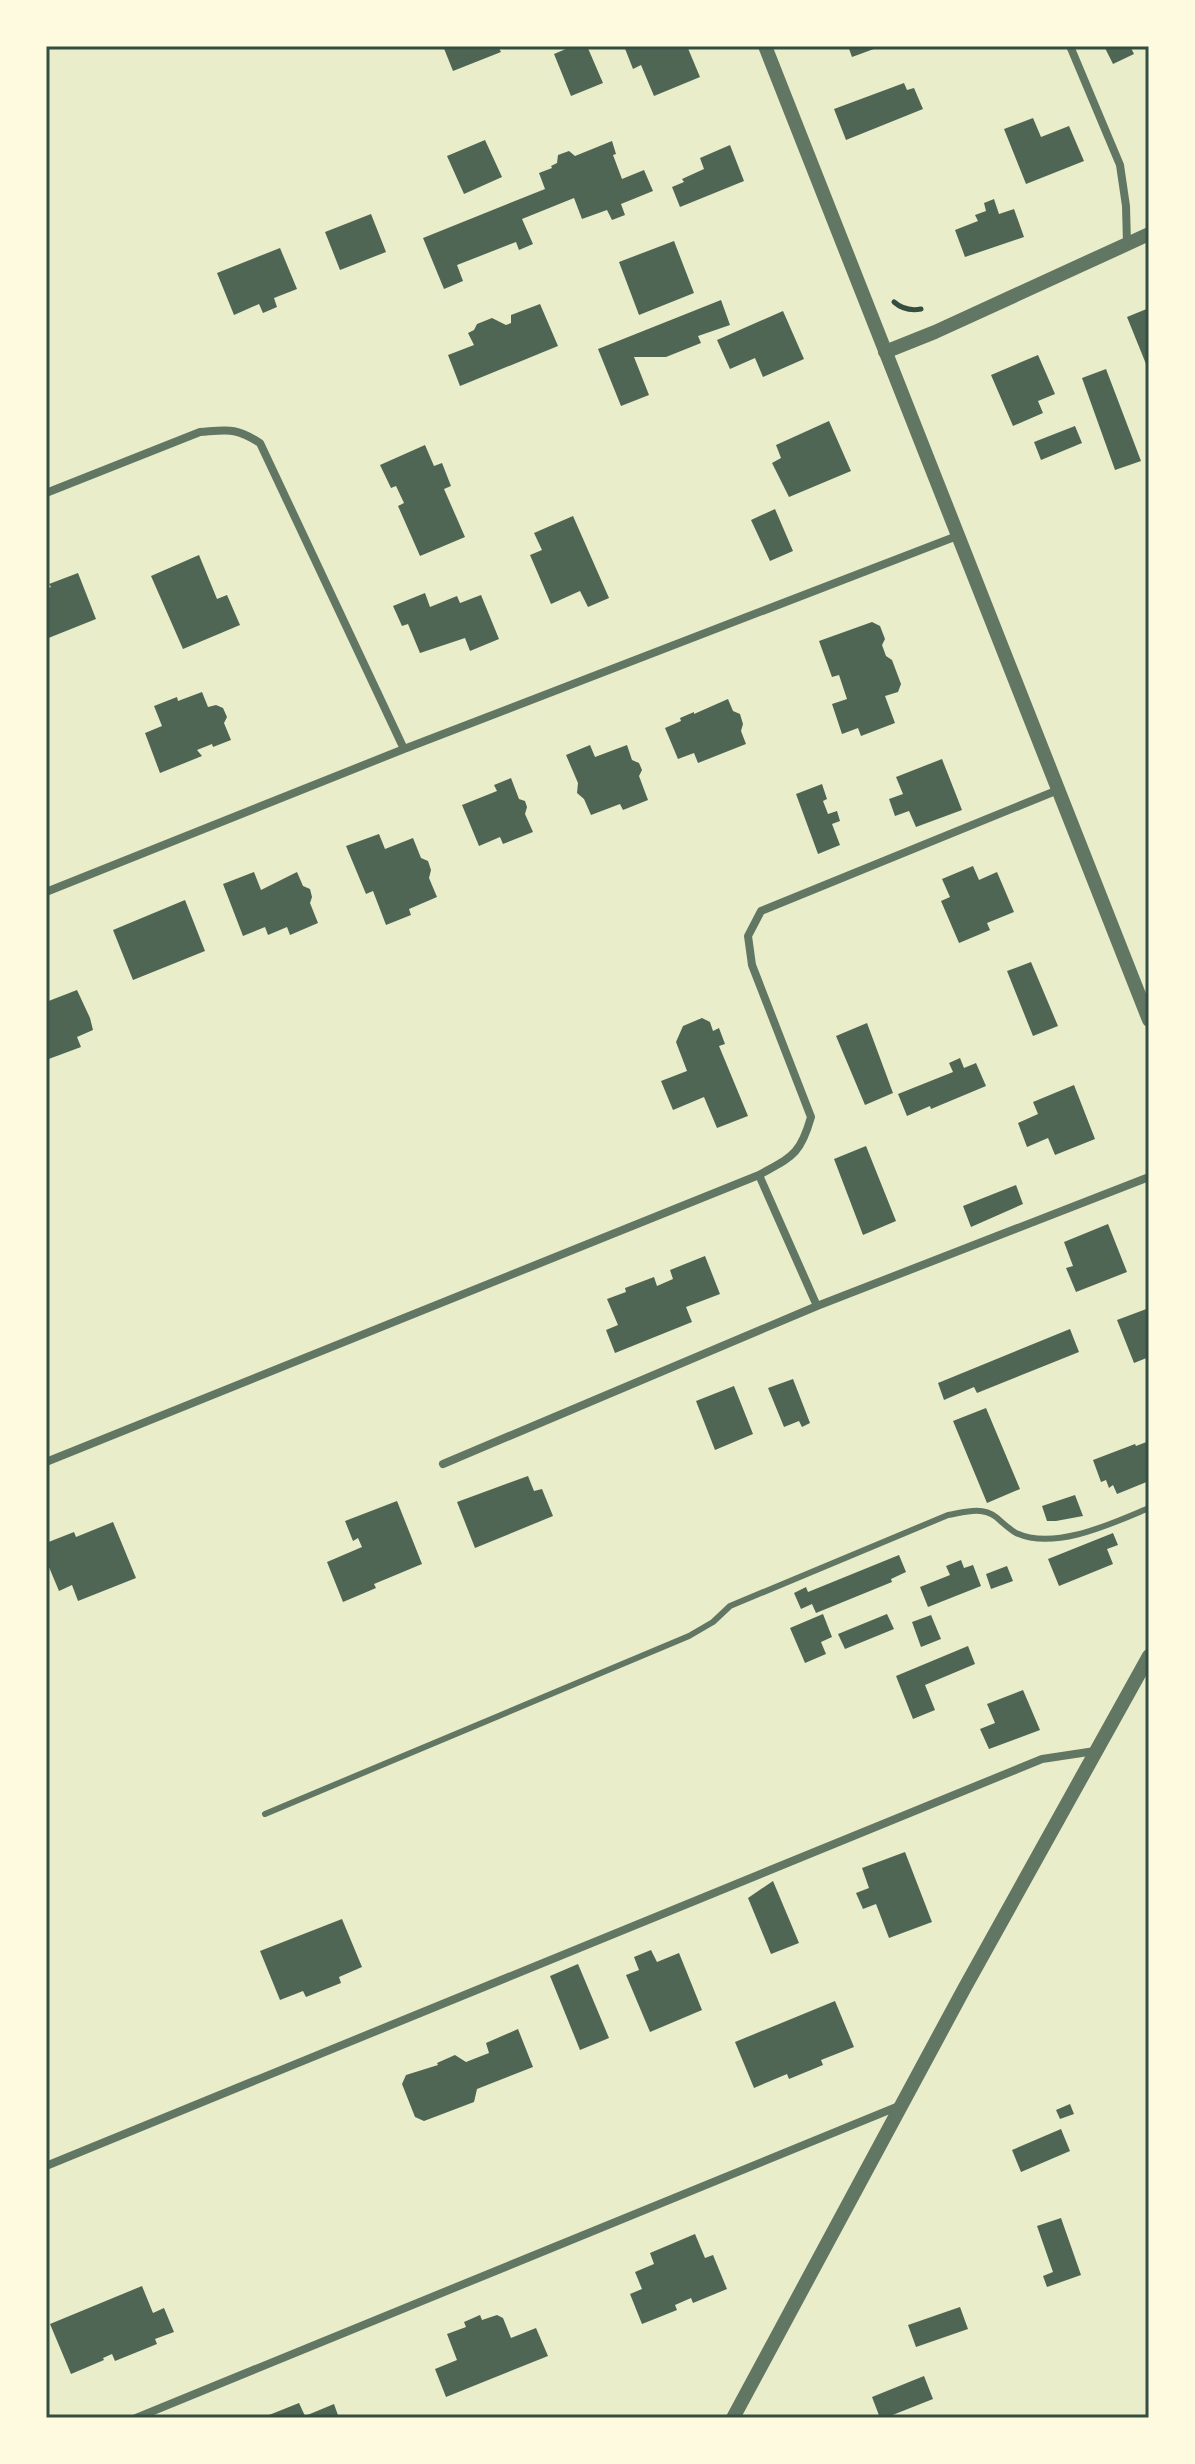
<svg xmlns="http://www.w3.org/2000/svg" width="1195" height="2464" font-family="Raleway,sans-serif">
<rect width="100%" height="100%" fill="#e9edc9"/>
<!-- building -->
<path fill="#4f6655" d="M443,46h55l3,6 -48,19z
M573,46h14l16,37 -32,13 -17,-42z
M624,46h63l13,31 -46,19 -13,-31 -8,4z
M848,46h34l-30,11z
M1104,46h26l4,8 -21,10z
M904,83l3,7 7,-2 9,21 -77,31 -12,-31z
M1033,118l8,19 28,-11 15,35 -58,23 -22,-55z
M485,140l17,37 -38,17 -17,-38z
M612,141l4,13 -3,1 9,24 22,-9 9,21 -32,13 4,11 -13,5 -5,-10 -25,9 -8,-21 -52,21 11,25 -14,6 -3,-8 -59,23 6,16 -19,8 -21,-51 122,-49 -6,-16 13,-5 -1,-2 6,-3 1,-8 11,-4 6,5z
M730,145l14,36 -64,26 -8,-20 12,-5 -2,-3 22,-10 -4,-11z
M994,199l5,15 15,-5 10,28 -59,20 -10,-27 23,-9 -3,-6 11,-4 -2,-8z
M371,214l15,38 -46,18 -15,-38z
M674,241l20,52 -55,22 -20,-53z
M280,248l17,41 -23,9 3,9 -14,6 -4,-9 -25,11 -17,-42z
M721,300l9,25 -32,11 3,7 -35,14h-32l15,38 -28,11 -23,-57z
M540,304l18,42 -98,40 -12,-31 26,-10 -6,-12 6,-3 3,-6 15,-6 14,7 5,-2v-8z
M1149,308v54l-3,2 -19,-47z
M783,311l21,48 -41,18 -8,-19 -25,11 -13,-29z
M1038,355l17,39 -17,7 5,12 -30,13 -22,-51z
M1106,369l35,92 -26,9 -33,-92z
M829,421l22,50 -62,26 -17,-34 9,-5 -5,-13z
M1075,426l7,17 -41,17 -7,-18z
M425,445l9,21 8,-3 9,23 -7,3 21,48 -45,19 -22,-50 6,-3 -8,-17 -5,2 -11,-23z
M775,509l18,42 -23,10 -19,-41z
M573,516l36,82 -21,9 -8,-16 -29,13 -21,-49 12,-5 -8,-17z
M199,555l18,44 10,-4 13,30 -57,24 -32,-73z
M78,573l18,46 -50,20v-50l5,-2 -2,-3z
M425,593l5,14 27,-11 3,7 21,-8 18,44 -29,12 -5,-13 -45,15 -12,-29 -6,2 -9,-20z
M872,622l8,4 5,13 -3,6 4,11 6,4 9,24 -3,8 -13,4 10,27 -34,13 -3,-8 -16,6 -10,-30 15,-5 -8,-24 -7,2 -13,-36z
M202,692l6,15 8,-2 7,3 4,9 -3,6 7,17 -18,7 -1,-3 -15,6 5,6 -42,17 -15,-40 17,-7 -8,-20 23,-9 1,4z
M728,699l5,12 7,3 3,10 -2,7 5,13 -48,19 -4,-10 -16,6 -13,-31 16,-7 -1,-3 14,-6v2z
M590,745l5,12 32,-12 5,15 7,3 3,7 -3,6 9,24 -25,10 -3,-6 -29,11 -7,-16 -7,-6 1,-10 -12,-28z
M942,759l20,51 -46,17 -7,-16 -14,5 -6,-17 14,-5 -7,-17z
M511,778l8,21 6,2 2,6 -2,7 8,18 -30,12 -3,-7 -21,9 -17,-41 35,-14 -3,-6z
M822,784l5,15 -4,2 5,13 9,-3 3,10 -8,3 8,21 -22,9 -22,-60z
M379,834l6,15 28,-11 8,20 7,3 3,9 -2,8 8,19 -28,12 2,6 -25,10 -13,-34 -7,3 -20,-48z
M973,866l6,14 18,-8 17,40 -27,11 3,7 -31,13 -18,-42 9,-4 -8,-18z
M254,872l7,18 36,-18 6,14 7,3 2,8 -2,6 8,20 -28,12 -3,-8 -19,8 -3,-8 -22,9 -20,-52z
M185,900l20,51 -72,29 -20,-50z
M1031,962l27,64 -25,10 -26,-65z
M77,990l13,28 3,12 -16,7 4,10 -35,13v-58z
M702,1018l8,4 3,9 6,-3 6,16 -6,2 29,70 -31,12 -13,-31 -31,13 -12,-29 26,-10 -11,-29 7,-16z
M867,1023l26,70 -28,12 -29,-69z
M960,1058l4,10 12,-5 10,23 -55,23 -1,-3 -23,10 -9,-22 55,-22 -4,-9z
M1074,1085l21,54 -40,16 -7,-17 -21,9 -9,-24 20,-9 -5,-12z
M866,1146l30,75 -33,14 -29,-76z
M1016,1185l7,19 -52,23 -8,-21z
M1108,1224l19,48 -51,20 -10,-24 7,-2 -9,-24z
M705,1256l15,38 -34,13 6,15 -77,31 -9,-23 12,-5 -11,-26 19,-7 -1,-4 29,-11 3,9 16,-7 -3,-9z
M1149,1308v49l-15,6 -17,-43z
M1070,1329l9,23 -102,41 -3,-6 -30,13 -6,-17z
M793,1379l17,44 -8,4 -3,-6 -15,6 -16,-39z
M734,1386l19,48 -38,16 -19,-49z
M986,1408l34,81 -33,14 -34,-82z
M1149,1441v40l-32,13 -4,-9 -4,3 -3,-8 -5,2 -8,-22 42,-16 1,2z
M528,1476l6,15 8,-2 11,27 -78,32 -18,-46z
M1075,1495l8,21 -27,5h-9l-5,-15z
M397,1501l25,63 -48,20 2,4 -33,14 -16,-40 35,-15 -4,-9 -5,3 -8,-20z
M113,1522l23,56 -58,23 -6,-16 -13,6 -13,-31v-17l28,-11 2,5z
M1113,1533l5,12 -11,4 6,15 -54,22 -11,-27z
M899,1555l7,17 -15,7 1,3 -76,31 -4,-9 -11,5 -7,-16 12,-6 2,5z
M961,1560l3,8 9,-3 8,21 -53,21 -8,-20 30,-12 -4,-9z
M1007,1566l6,15 -22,8 -5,-15z
M823,1614l9,23 -11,5 5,12 -21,9 -15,-35z
M887,1614l7,15 -49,20 -7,-15z
M931,1615l10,24 -20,8 -9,-25z
M968,1646l7,18 -50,21 10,25 -22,9 -17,-43z
M1023,1690l17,40 -51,19 -9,-20 15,-6 -8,-19z
M905,1852l27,70 -43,16 -13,-34 -13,5 -7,-16 13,-5 -7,-20z
M773,1881l26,62 -28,11 -23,-56z
M342,1919l20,48 -23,10 2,6 -35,14 -3,-6 -23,9 -20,-49z
M651,1950l6,12 22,-9 23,57 -52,22 -24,-57 13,-5 -5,-13z
M578,1964l31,74 -29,12 -30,-74z
M835,2001l19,46 -33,13 2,5 -34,14 -2,-5 -33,14 -19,-46z
M518,2029l15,38 -56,22 -3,13 -50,19 -9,-4 -13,-33 4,-9 32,-10 -1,-2 18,-8 11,7 23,-9 -3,-10z
M1070,2104l4,10 -14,5 -4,-9z
M1061,2129l9,22 -49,21 -9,-22z
M1061,2218l20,57 -34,12 -4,-11 10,-4 -16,-46z
M695,2234l10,24 8,-3 14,34 -34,14 -2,-5 -16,7 2,5 -35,14 -12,-30 12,-5 -7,-17 19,-8 -4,-11z
M142,2286l11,27 11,-5 10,24 -19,7 2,5 -42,17 -3,-7 -9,4 1,2 -33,14 -21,-50z
M960,2307l8,22 -52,18 -8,-22z
M480,2315l2,5 15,-5 6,3 8,20 25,-10 12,28 -102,41 -11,-28 22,-9 -10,-26 19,-7 -2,-5z
M924,2376l9,23 -48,19h-5l-8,-21z
M299,2403l6,13 29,-12 5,14h-69l-1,-3z"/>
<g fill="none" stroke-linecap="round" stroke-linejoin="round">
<!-- path -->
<path stroke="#344e41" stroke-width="5" d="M894,302c8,7 16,9 27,7"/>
<!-- service -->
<path stroke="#617663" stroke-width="6" d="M265,1814l424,-178 24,-14 17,-16 218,-91c17,-3 34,-9 48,2 6,5 13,12 20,16 39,18 97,-10 133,-25"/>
<!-- minor -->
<path stroke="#617663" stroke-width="8" d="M1070,46l50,119 6,41 1,38
M46,493l154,-61c28,-2 35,-5 60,11l144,306
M46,892l358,-143 553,-213
M759,1175c32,-18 41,-19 52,-58l-59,-152 -4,-29 13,-25 297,-121
M46,1462l713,-287 58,131 332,-129
M443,1464l374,-158
M46,2166l996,-407 53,-8
M136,2418l763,-312"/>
<!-- tertiary -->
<path stroke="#617663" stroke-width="14" d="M765,46l384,974
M885,352l50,-20 214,-98
M733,2418l231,-429 185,-333"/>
</g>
<!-- border -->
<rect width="1195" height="2464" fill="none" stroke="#fefae0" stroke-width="96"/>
<rect x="48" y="48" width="1099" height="2368" fill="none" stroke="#344e41" stroke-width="3"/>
</svg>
